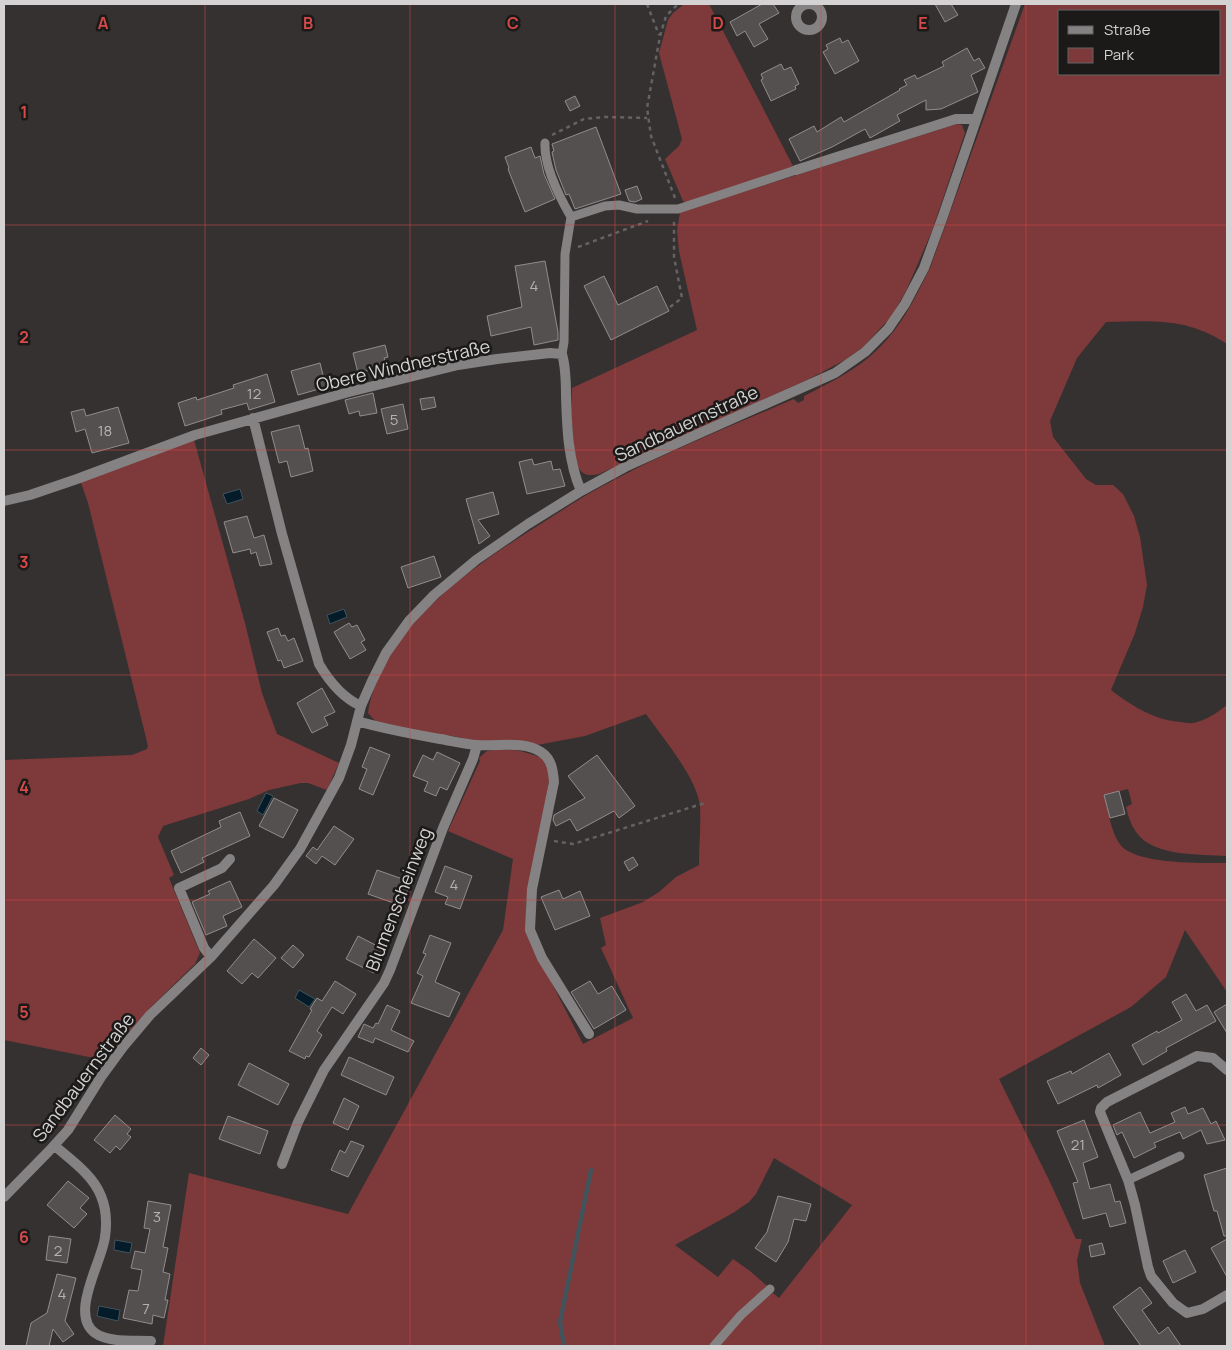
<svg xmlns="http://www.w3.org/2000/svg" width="1231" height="1350" font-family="Manrope,sans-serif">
<rect width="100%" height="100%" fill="#353131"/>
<!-- green -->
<path fill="#7e393a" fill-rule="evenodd" d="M684,4h25l85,164 -107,35 -4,-2 -18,-42 14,-13 3,-7 -23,-86 9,-33 5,-7z
M1025,4h202v340c-40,-27 -76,-23 -121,-22l-29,36 -27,63 3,16 33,42 10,6h17l10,9 11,22 6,21 7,48 -4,22 -8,26 -24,57c21,16 43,30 70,32 5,1 11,2 16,0 11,-3 21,-10 30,-17v151c-27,-2 -74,1 -91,-24 -5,-7 -8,-16 -10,-25l6,-3 -4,-15 -24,6c4,15 7,36 15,48 13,22 85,20 108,20v129l-42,-62 -19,47 -35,30 -132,72 50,101 27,59h6l-5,21 3,23 25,63h-387c16,-20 34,-38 55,-53l6,5 73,-93 -78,-47 -18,36 -7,8 -16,11 -58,32 43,32 15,-18 17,12 17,15 -57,60h-547l26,-173 159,41 155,-284 10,-71 -65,-28 32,-70 -1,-3 8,-7c21,-3 37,-1 57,8l6,17 -24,129 2,32 55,107 50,-26 -32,-70 5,-3 -6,-27 43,-16 16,-10 17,-15 23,-12c0,-19 2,-39 1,-58 -2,-28 -38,-70 -54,-93l-61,22 -48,9 -62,-4 -22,-5 -32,-3 -44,-10 -9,-10c14,-85 104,-146 171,-188 25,-16 49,-32 75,-45 58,-31 120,-55 180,-81l4,4 6,-3v-4c25,-13 51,-25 72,-45 25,-23 39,-53 54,-83zM1060,11h160v63h-160z
M957,124l5,1 3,8 -33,98 -26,60 -15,26 -29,31 -17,12 -36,19 -210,95c-12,3 -18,0 -24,-11l-4,-53 1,-22 125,-58 -18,-79 -2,-20 3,-19z
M194,440l51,183 17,70 15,41 62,29 -12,27 -19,-7h-7l-32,7 -20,9 -86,27 -5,11 16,38 -5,3 31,75 -5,11 -43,42 -48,54 -100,-20v-280l128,-5 15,-6 1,-3 -60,-243 -8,-23z"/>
<!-- water -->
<path fill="#041c29" stroke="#42535c" d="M240,489l3,10 -16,5 -4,-10z
M344,609l3,8 -17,7 -3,-9z
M266,793l7,3 -10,19 -6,-4z
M299,990l16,9 -6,8 -14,-9z
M115,1240l17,3 -2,10 -16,-3z
M99,1306l21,4 -2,11 -21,-5z"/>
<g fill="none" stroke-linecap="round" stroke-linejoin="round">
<!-- stream -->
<path stroke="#42535c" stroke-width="4.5" d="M564,1346l-4,-24 31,-152"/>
</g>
<!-- building -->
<path fill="#545050" stroke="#918d8d" d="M762,4h11l6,9 -20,11 9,15 -14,8 -9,-16 -8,5 -7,-14z
M935,4h16l7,11 -13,7z
M840,38l2,5 6,-3 11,21 -24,13 -12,-22 5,-3 -2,-4z
M967,48l7,13 5,-3 6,10 -14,7 7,17 -37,17 -15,1v-10l-29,15 3,6 -30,17 -5,-9 -33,18 -32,14 -11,-22 25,-13 3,6 24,-15 3,5 56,-32 -1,-1 8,-4 -3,-5 11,-5 2,4 27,-13 -2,-4z
M781,64l3,6 7,-3 8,17 -4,2 1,3 -25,12 -10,-21 2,-1 -2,-5z
M575,96l5,10 -10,5 -5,-10z
M596,127l25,67 -46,15 -6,-15 -3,1 -10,-25 -4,-18 2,-1 -2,-7z
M531,147l4,11 5,-2 4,18 11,25 -30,13 -17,-43 1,-1 -4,-11z
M637,186l5,13 -7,3 -6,-1 -4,-11z
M545,261l13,71v8l-24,5 -3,-18 -40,9 -4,-20 35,-9 -7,-41z
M604,276l14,29 39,-19 12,25 -58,29 -27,-54z
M385,345l3,12 -4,1 3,8 -29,7 -5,-20z
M320,363l6,24 -28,8 -7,-24z
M267,374l8,28 -26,8 -2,-7 -26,7 1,4 -37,12 -7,-23 18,-6 1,3 37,-12 -1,-3z
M373,393l4,20 -17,3 -1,-5 -10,3 -4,-14z
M434,397l2,10 -14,3 -2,-11z
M403,404l5,25 -21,5 -6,-25z
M118,407l11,36 -37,10 -7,-24 -9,3 -5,-20 13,-3 2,7z
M299,425l6,24 3,-1 5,23 -22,6 -4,-16 -8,2 -8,-31z
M532,459l2,6 17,-4 2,9 7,-1 5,17 -38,8 -8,-32z
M493,492l6,22 -21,6 12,16 -11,8 -13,-45z
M247,516l7,22 10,-3 8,29 -12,2 -4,-14 -5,2 -1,-5 -17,4 -9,-31z
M434,556l7,21 -33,11 -7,-21z
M349,623l3,4 5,-2 8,15 -4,2 5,8 -16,9 -16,-27z
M278,628l3,8 4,-1 3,6 6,-3 9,23 -19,7 -3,-8 -3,1 -11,-29z
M322,688l13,24 -11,5 4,8 -16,8 -15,-30z
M370,747l20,8 -17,40 -14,-6 8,-20 -5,-2z
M437,752l23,11 -13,27 -7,-3 -4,9 -12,-5 4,-9 -15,-6 10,-21 10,5z
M597,755l38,51 -16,12 -5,-7 -37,20 -7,-12 -14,7 -3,-6 1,-5 31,-17 -17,-22z
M1119,791l6,23 -15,4 -6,-23z
M274,798l24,12 -15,28 -24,-12z
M240,812l10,24 -48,22 2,4 -23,11 -10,-22 50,-24 -2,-6z
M334,826l20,13 -19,26 -13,-9 -6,8 -10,-8 7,-9 4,3z
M633,857l5,8 -9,6 -5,-9z
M445,866l27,10 -12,33 -15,-5 3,-7 -13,-5z
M377,870l34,12 -9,24 -34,-12z
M230,881l12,26 -19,9 4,10 -21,9 -14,-33 18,-8 -2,-3z
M559,890l4,9 17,-8 10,25 -35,14 -14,-33z
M430,935l21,8 -16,39 25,11 -11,24 -38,-14 12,-27 -6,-3 9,-19 -3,-1z
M358,936l27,14 -11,23 -28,-14z
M254,939l22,19 -18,20 -6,-5 -10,11 -15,-13z
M293,945l11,10 -11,13 -12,-10z
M335,981l21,13 -13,20 -11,-7 -15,24 5,4 -13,22 -3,-1 -1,3 -16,-8 23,-41 -2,-1 7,-11 5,3z
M590,981l8,13 14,-8 14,24 -32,19 -23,-37z
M1186,994l10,17 11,-6 9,16 -50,27 1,3 -24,14 -11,-20 25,-14 1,2 24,-13 -10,-18z
M1227,1004v29l-13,-21z
M387,1005l13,6 -9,19 23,11 -6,11 -33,-14 -2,5 -15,-6 6,-13 9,4 3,-5 2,1z
M201,1048l8,7 -8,10 -8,-7z
M1109,1053l12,22 -23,13 -1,-3 -39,19 -11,-23 24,-10 1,3z
M349,1057l45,20 -8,18 -45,-20z
M249,1063l40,21 -11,21 -40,-20z
M344,1098l15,8 -11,24 -15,-7z
M1185,1107l3,7 15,-6 8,16 5,-3 9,19 -18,4 -6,-14 -18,9 -3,-7 -26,11 2,4 -22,11 -12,-26 -5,3 -4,-10 27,-13 10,21 25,-11 -4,-9z
M115,1115l16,14 -4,5 4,3 -11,13 -4,-4 -6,7 -16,-13z
M228,1116l40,15 -8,23 -41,-15z
M1084,1120l14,37 -15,6 7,26 20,-5 5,18 5,-1 6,22 -16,4 -4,-14 -23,6 -10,-36 5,-1 -21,-51z
M351,1141l13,5 -16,31 -17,-7 9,-20 5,3z
M1227,1168v68h-3l-7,-25h-3l-10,-36z
M68,1181l21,17 -9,10 7,6 -13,14 -27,-23z
M778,1196l33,8 -5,17 -12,-2 -6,23 -12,20 -21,-14 12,-16z
M148,1201l23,4 -8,42 5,1 -5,24 7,2 -5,26h3l-4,18 -11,-3 -1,9 -29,-6 6,-28 9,1 4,-21 -11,-2 4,-17 10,2 5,-24 -6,-1z
M49,1236l22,3 -4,24 -21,-3z
M1227,1239v38l-16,-29z
M1102,1243l3,11 -14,3 -2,-11z
M1185,1250l11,22 -23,11 -10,-22z
M57,1274l19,4 -11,43 9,13 -11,8 -10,-13 -4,17h-23l5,-23 16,-10z
M1140,1287l12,16 -10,7 17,24 9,-7 13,19h-40l-28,-39z"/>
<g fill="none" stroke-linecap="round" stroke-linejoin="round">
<!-- path -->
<path stroke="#656262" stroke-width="2.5" stroke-dasharray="4 4" stroke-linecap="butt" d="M647,4l12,31
M552,135l32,-16 21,-2 42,1
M675,198l-24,-62 -4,-28 13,-72 6,-20 12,-12
M578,247l70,-26
M670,307l12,-9 -8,-41v-36
M554,841l19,3 132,-41"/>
<!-- service -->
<path stroke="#848282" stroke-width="9" d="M545,143c-1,23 15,55 26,74
M562,354l2,-12 1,-88 6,-37 34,-11 14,-1 18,4h41l118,-39
M1128,1180l52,-24
M714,1346l27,-31 29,-26"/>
<!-- minor -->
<path stroke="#848282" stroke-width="10" d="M796 17a13 13 0 1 1 26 0a13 13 0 1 1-26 0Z
M796,170l160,-51h20
M253,418l29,116 37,130c10,17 24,34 42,42
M4,501l26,-6 47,-16 118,-44 154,-43 109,-27 39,-6 53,-6 12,1c4,14 4,28 4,42 1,32 2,65 15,95
M357,721c27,8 55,13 83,18 12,2 25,5 37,6 21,2 45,-5 64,7 11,7 12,19 13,30l-22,107 -2,41 12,28 47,76
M211,957l-7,-9 -25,-60 43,-20 8,-9
M1227,1070l-14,-12 -16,-2 -90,46 -6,6 -1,4 28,68 7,25 13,62 3,9 22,27 14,10 16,-4 24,-14
M55,1146c16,14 38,29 46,50 5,12 6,27 4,41 -3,25 -36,77 -10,96 14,10 40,7 56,8
M282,1164l16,-42 26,-52 60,-87 6,-13 53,-142 30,-69 4,-14
M4,1197l45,-46 19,-21 33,-53 22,-30 27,-32 61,-58 63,-72 26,-36 39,-71 12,-33 10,-39 11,-25 14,-28 23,-32 25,-26 42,-35 52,-36 53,-33 44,-24 66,-30 144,-64 30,-21 23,-23 17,-25 19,-36 19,-52 73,-212"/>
</g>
<!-- grid -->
<path fill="none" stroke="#d64a4a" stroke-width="1" stroke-opacity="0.55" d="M205,4v1342M410,4v1342M615,4v1342M821,4v1342M1026,4v1342M4,225h1223M4,450h1223M4,675h1223M4,900h1223M4,1125h1223"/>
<g text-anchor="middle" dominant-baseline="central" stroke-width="5" stroke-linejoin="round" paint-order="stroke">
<!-- number labels -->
<g font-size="15" fill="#b4b2b2">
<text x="534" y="285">4</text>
<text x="254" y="393">12</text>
<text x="394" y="419">5</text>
<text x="105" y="430">18</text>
<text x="454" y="884">4</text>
<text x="1078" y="1144">21</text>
<text x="157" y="1216">3</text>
<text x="58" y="1250">2</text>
<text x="62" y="1293">4</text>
<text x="146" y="1308">7</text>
</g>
<!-- street labels -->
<g font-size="18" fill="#d4d2d2" stroke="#1b1a19">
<text transform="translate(403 365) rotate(-13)">Obere Windnerstraße</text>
<text transform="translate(686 423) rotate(-25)">Sandbauernstraße</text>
<text transform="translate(398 899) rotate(-69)">Blumenscheinweg</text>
<text transform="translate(83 1077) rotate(-53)">Sandbauernstraße</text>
</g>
</g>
<g font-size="16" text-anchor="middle" font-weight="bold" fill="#d64a4a" stroke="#1b1a19" stroke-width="5" stroke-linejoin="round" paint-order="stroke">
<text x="103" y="29">A</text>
<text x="308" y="29">B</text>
<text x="513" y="29">C</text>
<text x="718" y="29">D</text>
<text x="923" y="29">E</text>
<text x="24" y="118">1</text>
<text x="24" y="343">2</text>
<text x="24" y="568">3</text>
<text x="24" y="793">4</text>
<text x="24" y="1018">5</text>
<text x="24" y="1243">6</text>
</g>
<!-- border -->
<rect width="1231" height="1350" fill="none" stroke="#d4d2d2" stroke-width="10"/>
<!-- legend -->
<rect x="1058" y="10" width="162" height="65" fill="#1b1a19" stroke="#656463"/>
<rect x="1068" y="26" width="25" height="8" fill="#848282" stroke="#656463"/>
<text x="1104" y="35" font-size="15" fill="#d4d2d2">Straße</text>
<rect x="1068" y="48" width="25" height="15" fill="#7e393a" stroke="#656463"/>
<text x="1104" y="60" font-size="15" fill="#d4d2d2">Park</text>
</svg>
